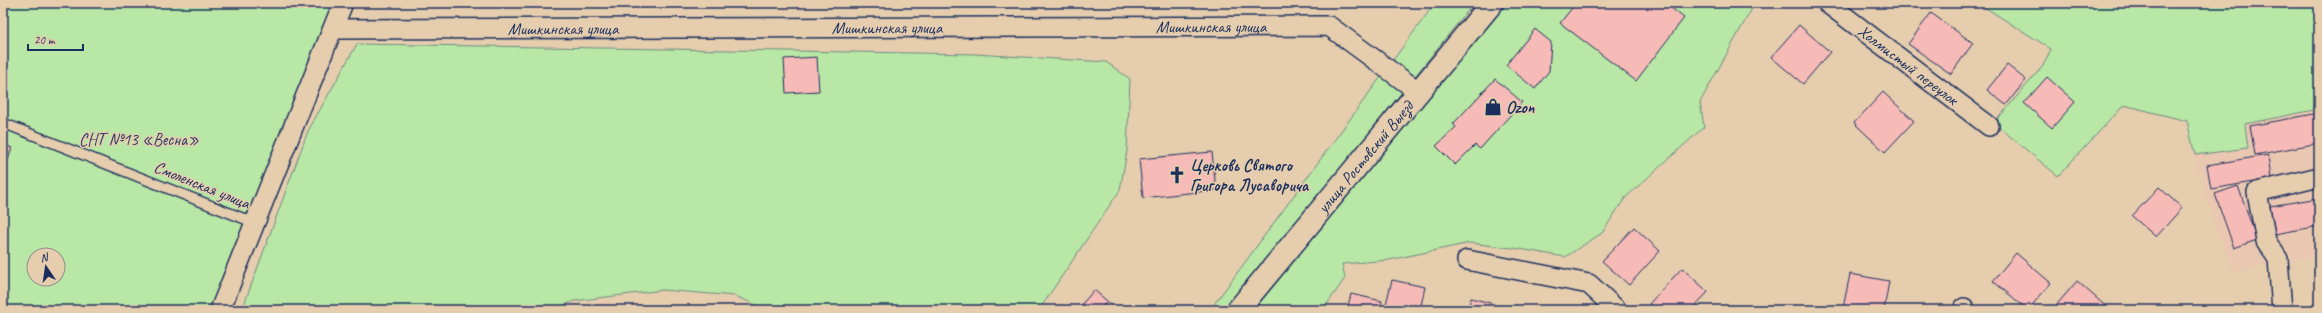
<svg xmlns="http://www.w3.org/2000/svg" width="2322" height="313" font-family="Caveat,sans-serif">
<rect width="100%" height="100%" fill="#e5cdae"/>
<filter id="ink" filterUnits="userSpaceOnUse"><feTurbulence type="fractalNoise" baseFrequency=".025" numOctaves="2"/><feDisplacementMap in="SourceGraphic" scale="8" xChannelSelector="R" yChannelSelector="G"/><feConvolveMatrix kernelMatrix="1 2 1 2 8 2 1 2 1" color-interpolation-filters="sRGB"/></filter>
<g filter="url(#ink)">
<!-- built -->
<path fill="#eac7b1" d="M2319,109v147l-85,15 -16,-37 -23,-79 53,-7 -3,-24z
M603,301l22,9h-35z"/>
<!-- green -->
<path fill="#b9e7a5" stroke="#6a8b82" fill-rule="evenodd" d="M3,3h340l-129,307h-211zM34,255h24v24h-24z
M1435,3h39l-248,307h-16z
M1501,3h254l-55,99 4,25 -79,71 -23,35 -37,24 -45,-8 -50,-6 -81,17 -47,4 3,14 -22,32h-75z
M1978,3h341v106l-74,15 3,24 -53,7 -8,-34 -63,-16 -66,71 -64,-53 49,-57 8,-17z
M357,44l617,10 132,8 24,17 -3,72 -7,39 -81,120h-271l-33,-14 -72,-6 -89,11 -21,9h-311l66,-179z"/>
<!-- building -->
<path fill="#f6bab7" stroke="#1b2f5e" d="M1576,3h89l19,15 -48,63 -76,-58z
M1931,13l42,30 -22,31 -43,-30z
M1799,25l31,27 -27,32 -32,-27z
M1535,29l16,13 -2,29 -14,18 -29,-24z
M817,57l2,34 -33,2 -2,-34z
M2007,65l19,15 -20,25 -19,-15z
M2047,77l28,25 -23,26 -28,-25z
M1495,79l27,23 -42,47 -5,-4 -20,20 -19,-19 20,-19 -3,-3z
M1883,92l31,29 -29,31 -31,-29z
M2319,113v30l-64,12 -5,-29z
M3,144l9,4 -9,27z
M1212,152l4,38 -73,8 -4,-39z
M2268,155l3,24 -60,10 -4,-24z
M2238,186l19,54 -23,8 -19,-54z
M2159,187l23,21 -26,29 -24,-21z
M2319,198v28l-44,8 -5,-28z
M1634,227l26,24 -31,34 -27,-24z
M2016,253l35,30 -23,27 -35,-29z
M1682,268l26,24 -17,18h-35l-7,-6z
M1850,274l39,7 -5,29 -41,-2z
M1392,280l33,7 -5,23 -35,-2z
M2077,281l33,29h-58z
M1094,290l13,11 -7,9h-23z
M1351,294l31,7 -2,9h-33z
M1471,298l23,6 -1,6h-25z
M1107,301l10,9h-17z
M1500,307l14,3h-15z"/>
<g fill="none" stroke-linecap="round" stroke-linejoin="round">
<!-- service casing -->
<g stroke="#1b2f5e" stroke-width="12">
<path id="service" d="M3,123l252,100"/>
</g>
<!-- minor casing -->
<g stroke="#1b2f5e" stroke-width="22">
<g id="minor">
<path id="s1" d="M1827,3l162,123"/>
<path id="s2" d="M333,29l996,-3 90,66"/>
<path d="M1467,260l122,24 28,26"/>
<path d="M1964,308l1,2"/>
<path d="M220,310l123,-307"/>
<path d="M2282,310l-4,-51 -12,-18 -9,-49 62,-15"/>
</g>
</g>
<!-- secondary casing -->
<g stroke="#1b2f5e" stroke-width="25">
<g id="secondary">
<path id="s3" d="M1238,310l254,-307"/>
</g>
</g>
<!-- service -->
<use href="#service" stroke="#e5cdae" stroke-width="9"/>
<!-- minor -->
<use href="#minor" stroke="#e5cdae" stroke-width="19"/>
<!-- secondary -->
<use href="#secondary" stroke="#e5cdae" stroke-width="22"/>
</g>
</g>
<!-- icons -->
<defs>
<g id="shop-bare" transform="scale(1.38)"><path d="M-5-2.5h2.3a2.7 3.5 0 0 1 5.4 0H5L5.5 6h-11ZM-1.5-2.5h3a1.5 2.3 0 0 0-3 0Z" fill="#1b2f5e" stroke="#e5cdae" stroke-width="2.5" paint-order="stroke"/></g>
<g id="church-bare" transform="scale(1.38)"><path d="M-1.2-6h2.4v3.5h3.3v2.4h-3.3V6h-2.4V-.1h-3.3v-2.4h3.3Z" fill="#1b2f5e" stroke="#e5cdae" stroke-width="2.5" paint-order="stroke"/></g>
</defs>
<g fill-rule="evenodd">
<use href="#shop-bare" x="1493" y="107"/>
<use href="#church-bare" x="1177" y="175"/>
</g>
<g text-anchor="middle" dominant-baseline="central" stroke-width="3" stroke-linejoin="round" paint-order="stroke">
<!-- street labels -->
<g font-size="17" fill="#1b2f5e" stroke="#e5cdae">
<text stroke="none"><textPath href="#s2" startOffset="878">Мишкинская улица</textPath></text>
<text stroke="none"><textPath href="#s2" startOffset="554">Мишкинская улица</textPath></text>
<text stroke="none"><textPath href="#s2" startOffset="230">Мишкинская улица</textPath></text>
<text stroke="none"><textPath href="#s1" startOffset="102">Холмистый переулок</textPath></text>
<text stroke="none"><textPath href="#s3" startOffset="199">улица Ростовский Выезд</textPath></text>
<text transform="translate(202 185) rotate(22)">Смоленская улица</text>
</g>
<!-- poi labels -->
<g font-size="17" font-weight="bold" fill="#1b2f5e" stroke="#e5cdae" text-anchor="start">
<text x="1506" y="107">Ozon</text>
<text x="1190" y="165">Церковь Святого<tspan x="1190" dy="20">Григора Лусаворича</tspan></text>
</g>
<!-- park labels -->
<g font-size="17" fill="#2b4165" stroke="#e5cdae">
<text x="139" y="139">СНТ №13 «Весна»</text>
</g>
</g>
<!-- margin -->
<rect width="2322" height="313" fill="none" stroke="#e5cdae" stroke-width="16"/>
<rect x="8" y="8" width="2306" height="297" fill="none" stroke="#1b2f5e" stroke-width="1.5" filter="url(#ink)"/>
<!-- north arrow -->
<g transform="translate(46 267) rotate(347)"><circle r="19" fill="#e5cdae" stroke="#948e8e"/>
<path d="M0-3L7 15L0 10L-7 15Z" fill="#1b2f5e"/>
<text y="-6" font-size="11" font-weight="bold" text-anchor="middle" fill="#1b2f5e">N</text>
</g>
<!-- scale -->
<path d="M28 44v6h55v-6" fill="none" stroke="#1b2f5e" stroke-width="2"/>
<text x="34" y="44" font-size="12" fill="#1b2f5e" stroke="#e5cdae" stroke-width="3" paint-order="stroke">20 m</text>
</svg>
